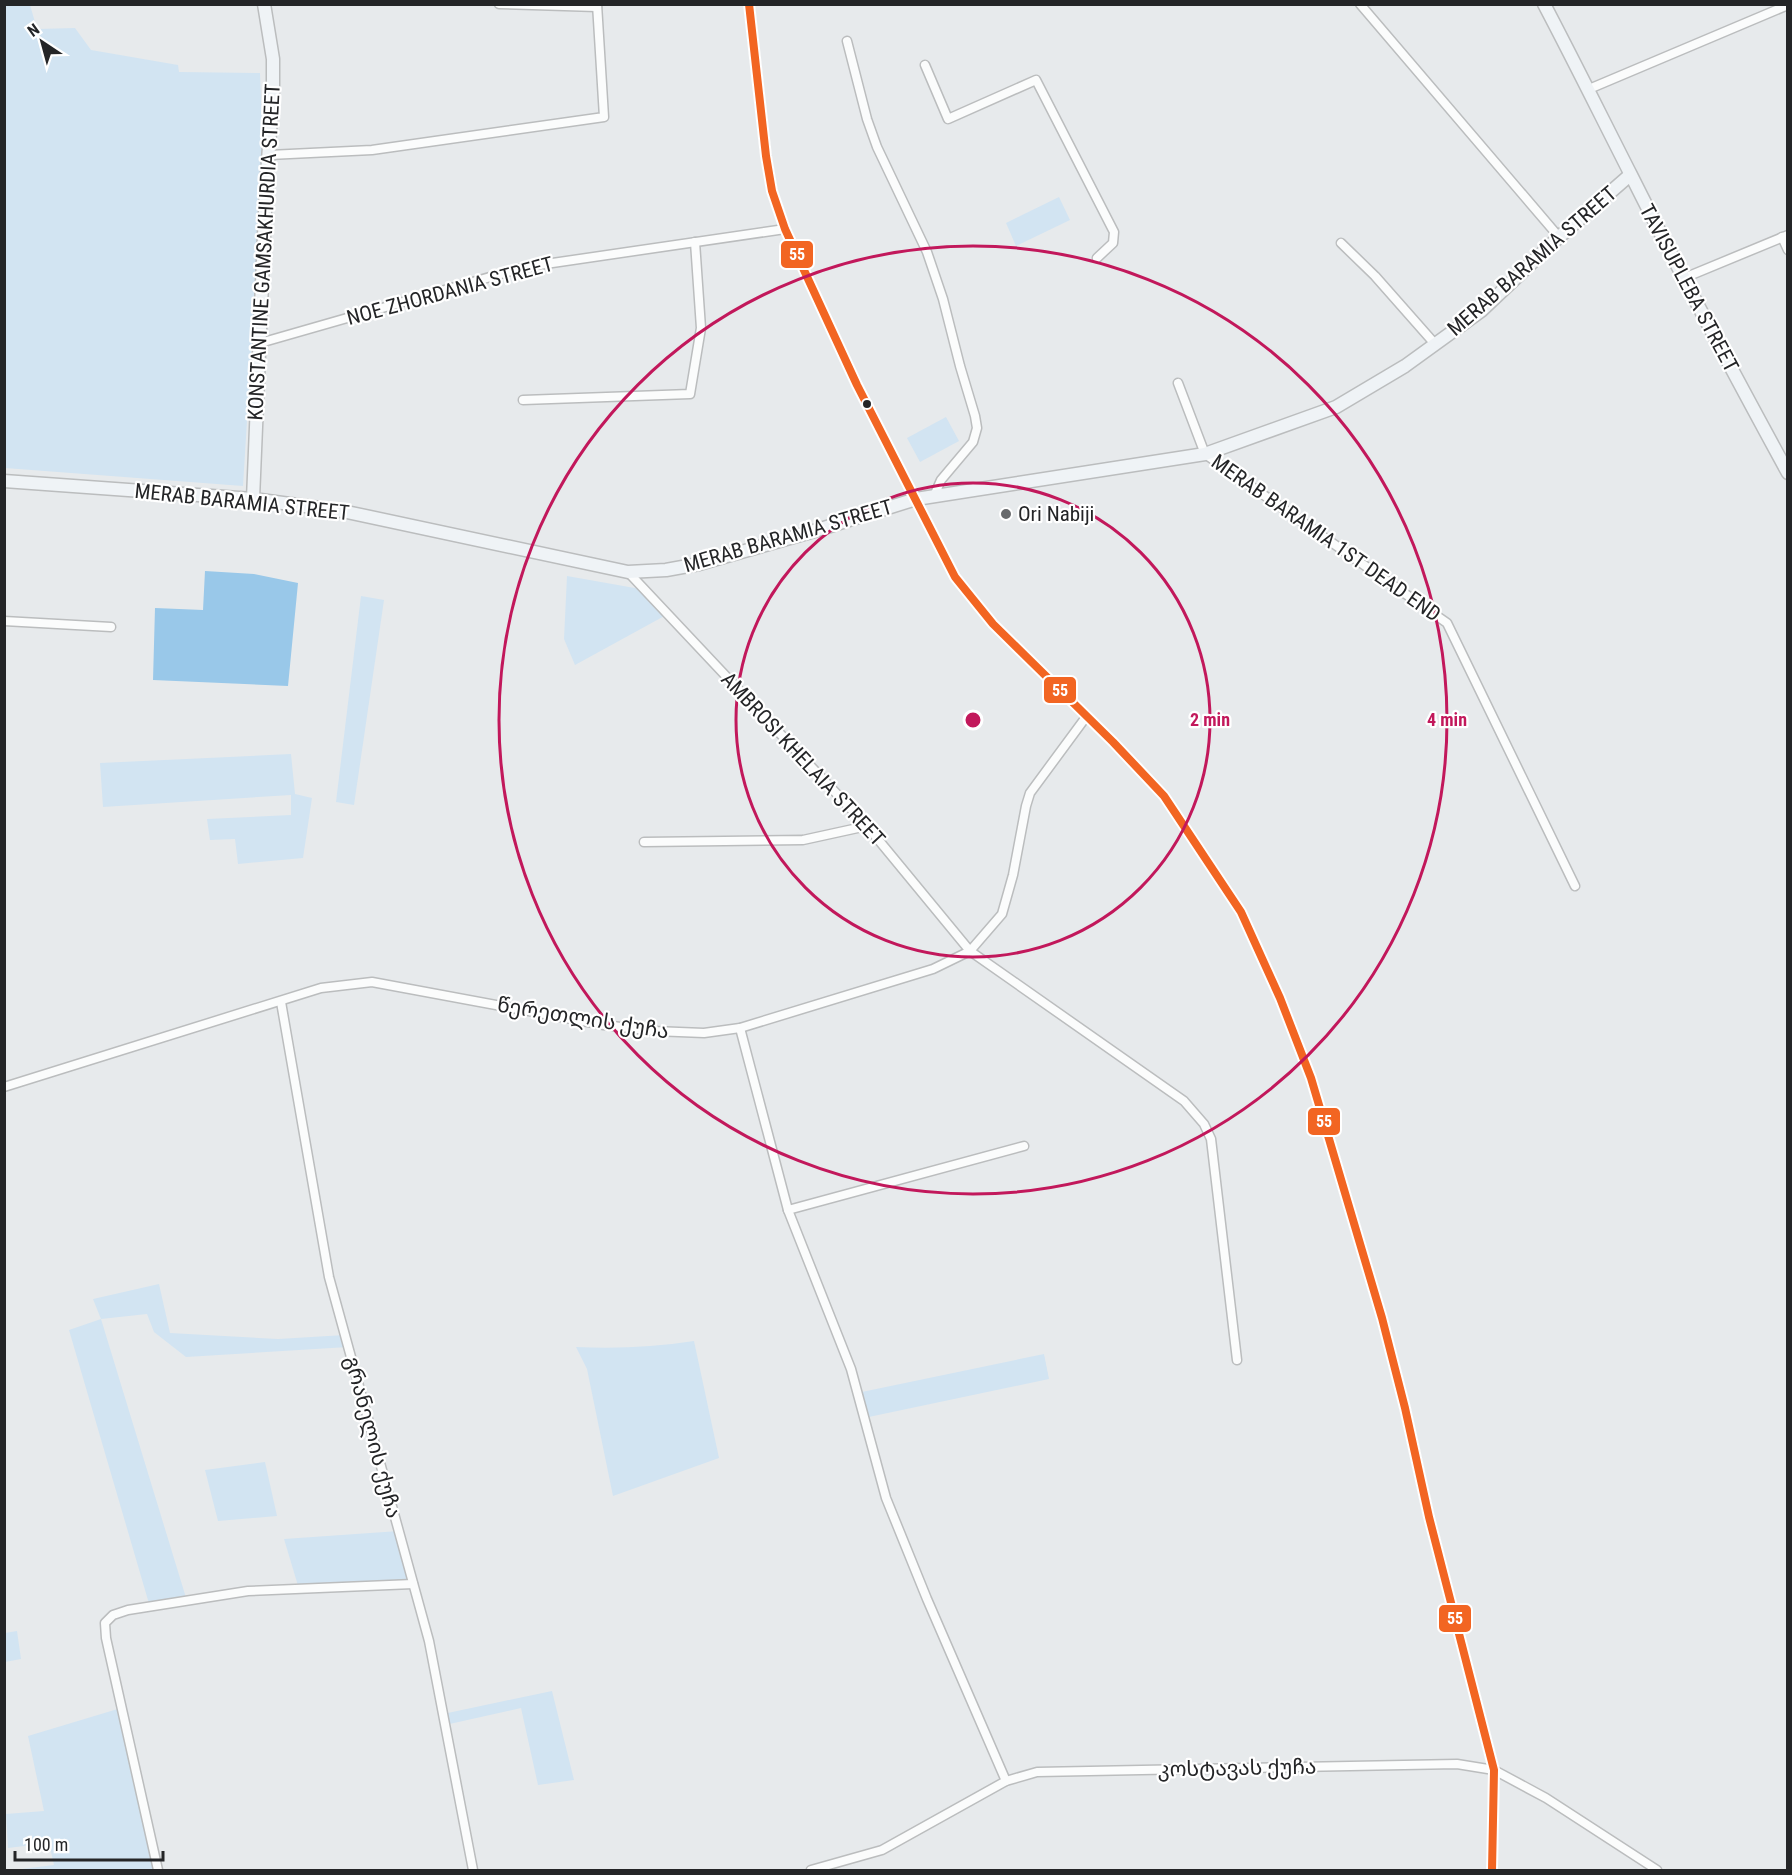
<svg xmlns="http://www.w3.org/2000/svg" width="1792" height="1875" font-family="'Roboto Condensed','Noto Sans Georgian',sans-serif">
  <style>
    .green { fill: #d2e4f2 }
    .forest { fill: #99c8e9 }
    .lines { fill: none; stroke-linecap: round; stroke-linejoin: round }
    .street-casing { stroke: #bbbdbe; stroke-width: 11 }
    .secondary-casing { stroke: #bbbdbe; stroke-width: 15 }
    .street { stroke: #fbfcfc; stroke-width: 8 }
    .secondary { stroke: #eff3f6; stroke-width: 12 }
    .bus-1-casing { stroke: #fff; stroke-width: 12 }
    .bus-1 { stroke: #f26522; stroke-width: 8 }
    .ring { fill: none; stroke: #c2185b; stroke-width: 3 }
    .bus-dot { fill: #242527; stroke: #fff; stroke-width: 2 }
    .poi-dot { fill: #686a6c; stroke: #fff; stroke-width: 2 }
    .labels { text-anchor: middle; stroke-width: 4.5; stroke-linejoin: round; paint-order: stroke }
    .street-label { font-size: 21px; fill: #242527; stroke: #fff }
    .poi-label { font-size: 21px; fill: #242527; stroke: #fff; text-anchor: start }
    .centre { fill: #c2185b; stroke: #fff; stroke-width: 3 }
    .ring-label { font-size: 18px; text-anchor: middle; font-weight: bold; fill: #c2185b; stroke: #fff; stroke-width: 4.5; stroke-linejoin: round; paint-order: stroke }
    .line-badge { stroke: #fff; stroke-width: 2 }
    .badge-label { font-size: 16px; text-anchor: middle; font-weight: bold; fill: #fff }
  </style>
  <rect width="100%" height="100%" fill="#e7eaec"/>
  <g class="green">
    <path d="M 4,5 L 30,5 L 37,29 L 75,28 L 91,50 L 178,65 L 179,72 L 260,73 L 263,157 L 243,486 L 5,468 Z"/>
    <path d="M 1059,197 L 1070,220 L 1016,246 L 1006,223 Z"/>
    <path d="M 946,417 L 959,441 L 920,462 L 907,438 Z"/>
    <path d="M 567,576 L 646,590 L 668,614 L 575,665 L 564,639 Z"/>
    <path d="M 361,596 L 384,600 L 354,805 L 336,802 Z"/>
    <path d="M 291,754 L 295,794 L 312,798 L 303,858 L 238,864 L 235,839 L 210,840 L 207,819 L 291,815 L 291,795 L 103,807 L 100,763 Z"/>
    <path d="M 159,1284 L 170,1333 L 278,1339 L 345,1335 L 348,1347 L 186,1357 L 154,1332 L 147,1314 L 101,1319 L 187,1601 L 150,1607 L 69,1330 L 101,1319 L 93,1299 Z"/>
    <path d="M 694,1341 L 719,1458 L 613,1496 L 587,1369 L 576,1347 C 616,1349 655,1347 694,1341 Z"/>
    <path d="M 1044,1354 L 1049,1379 L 864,1418 L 857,1393 Z"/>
    <path d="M 265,1462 L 277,1516 L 218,1521 L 205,1470 Z"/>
    <path d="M 399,1531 L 413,1584 L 299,1589 L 284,1539 Z"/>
    <path d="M 17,1631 L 21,1659 L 5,1662 L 5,1633 Z"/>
    <path d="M 552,1691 L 574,1780 L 538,1785 L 521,1708 L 445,1725 L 443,1714 Z"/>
    <path d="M 121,1708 L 158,1870 L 14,1870 L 54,1865 L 49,1843 L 8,1848 L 6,1814 L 44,1811 L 28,1736 Z"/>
  </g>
  <path class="forest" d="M 205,571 L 254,574 L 298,583 L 288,686 L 153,680 L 155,608 L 203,610 Z"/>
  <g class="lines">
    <defs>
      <g id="street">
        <path d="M 499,4 L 597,7"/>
        <path d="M 749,4 L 766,156 L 772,191 L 785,229 L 857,385 L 955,577 L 993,624 L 1113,742 L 1164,796 L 1241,912 L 1280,998 L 1311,1078 L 1382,1318 L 1405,1408 L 1429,1517 L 1494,1770 L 1492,1870"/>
        <path d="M 1360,4 L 1559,237"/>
        <path d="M 847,41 L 867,119 L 877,147 L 927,252 L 943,299 L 960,366 L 975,416 L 977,428 L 973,442 L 941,480 L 934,496"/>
        <path d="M 925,65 L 948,119 L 1036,80 L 1114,232 L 1113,243 L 1097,258"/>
        <path d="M 1589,89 L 1788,5"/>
        <path d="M 269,155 L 372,150 L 604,117 L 597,4"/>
        <path d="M 1782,237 L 1788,250"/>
        <path d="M 1341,243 L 1375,276 L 1435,344"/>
        <path d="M 1684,278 L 1788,235"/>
        <path d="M 260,343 L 525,267 L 785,229"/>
        <path d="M 1178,383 L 1205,454 L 1447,623 L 1575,886"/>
        <path d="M 523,400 L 690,394 L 701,328 L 695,242"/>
        <path d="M 628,572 L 867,826 L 970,951 L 1184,1101 L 1204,1124 L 1211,1139 L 1237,1360"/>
        <path d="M 4,621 L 111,627"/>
        <path d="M 644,842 L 803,840 L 867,826"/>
        <path d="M 281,1002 L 329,1277 L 429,1641 L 473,1870"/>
        <path d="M 740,1028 L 788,1210 L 851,1369 L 886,1498 L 927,1599 L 1006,1781"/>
        <path d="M 4,1087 L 321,988 L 372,982 L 604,1025 L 654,1031 L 704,1033 L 740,1028 L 933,969 L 970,951 L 1002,914 L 1013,875 L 1026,806 L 1030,793 L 1086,717"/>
        <path d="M 788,1210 L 1024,1146"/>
        <path d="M 158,1870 L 106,1638 L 105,1623 L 113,1615 L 128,1610 L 248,1591 L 413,1584"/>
        <path d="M 811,1870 L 882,1850 L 1006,1781 L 1037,1772 L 1457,1764 L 1494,1770 L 1546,1798 L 1657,1870"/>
      </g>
      <g id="secondary">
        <path d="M 1544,4 C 1574,61 1602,118 1631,175 C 1681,275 1734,374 1788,473"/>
        <path d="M 4,481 L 253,499 L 342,511 L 628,572 L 666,570 L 699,564 L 811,532 L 916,499 L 1205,454 L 1336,407 L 1405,366 L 1481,311 L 1559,237 L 1630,175"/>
        <path d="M 253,499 L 266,188 L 273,91 L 273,59 L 264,4"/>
      </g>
    </defs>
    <use href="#street" class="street-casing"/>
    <use href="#secondary" class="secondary-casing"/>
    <use href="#street" class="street"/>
    <use href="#secondary" class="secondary"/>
    <defs>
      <path id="bus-1" d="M 749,4 L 766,156 L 772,191 L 785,229 L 857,385 L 955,577 L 993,624 L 1113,742 L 1164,796 L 1241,912 L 1280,998 L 1311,1078 L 1382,1318 L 1405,1408 L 1429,1517 L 1494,1770 L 1492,1870"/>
    </defs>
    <use href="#bus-1" class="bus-1-casing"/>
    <use href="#bus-1" class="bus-1"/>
  </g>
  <g class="ring">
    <circle cx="973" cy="720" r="237"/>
    <circle cx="973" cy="720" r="474"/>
  </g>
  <circle class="bus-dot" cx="867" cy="404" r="5"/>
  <circle class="poi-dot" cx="1006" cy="514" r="6"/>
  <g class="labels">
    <g class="street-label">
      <text transform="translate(264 252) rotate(-87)" y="7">KONSTANTINE GAMSAKHURDIA STREET</text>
      <text transform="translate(1532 261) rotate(-41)" y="7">MERAB BARAMIA STREET</text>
      <text transform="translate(1689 288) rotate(62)" y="7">TAVISUPLEBA STREET</text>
      <text transform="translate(450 291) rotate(-15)" y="7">NOE ZHORDANIA STREET</text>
      <text transform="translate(242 502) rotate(6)" y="7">MERAB BARAMIA STREET</text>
      <text transform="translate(788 536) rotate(-16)" y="7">MERAB BARAMIA STREET</text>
      <text transform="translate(1326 538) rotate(35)" y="7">MERAB BARAMIA 1ST DEAD END</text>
      <text transform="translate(803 759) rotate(47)" y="7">AMBROSI KHELAIA STREET</text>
      <text transform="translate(583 1018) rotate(9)" y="7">წერეთლის ქუჩა</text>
      <text transform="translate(373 1437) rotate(75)" y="7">გრანელის ქუჩა</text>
      <text transform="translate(1237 1768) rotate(-1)" y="7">კოსტავას ქუჩა</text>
    </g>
    <g class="poi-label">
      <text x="1018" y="521">Ori Nabiji</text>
    </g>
  </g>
  <circle cx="973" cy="720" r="9" class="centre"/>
  <g class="ring-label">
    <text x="1210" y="726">2 min</text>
    <text x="1447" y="726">4 min</text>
  </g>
  <g class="line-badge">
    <rect x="780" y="240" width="34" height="29" rx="6" fill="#f26522"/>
    <rect x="1043" y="676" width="34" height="28" rx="6" fill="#f26522"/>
    <rect x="1307" y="1107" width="34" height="29" rx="6" fill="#f26522"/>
    <rect x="1438" y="1604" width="34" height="29" rx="6" fill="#f26522"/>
  </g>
  <g class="badge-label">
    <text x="797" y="260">55</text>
    <text x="1060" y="696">55</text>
    <text x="1324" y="1127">55</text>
    <text x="1455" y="1624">55</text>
  </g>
  <rect width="1792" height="1875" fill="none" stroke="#242527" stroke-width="12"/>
  <g transform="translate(42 42) rotate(324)" stroke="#ffffff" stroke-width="4.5" paint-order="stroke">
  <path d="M0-4.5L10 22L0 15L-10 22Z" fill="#242527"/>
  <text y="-9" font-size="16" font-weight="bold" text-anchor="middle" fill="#242527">N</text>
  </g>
  <path d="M15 1851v9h148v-9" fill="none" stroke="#242527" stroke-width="3"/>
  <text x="24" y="1851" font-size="18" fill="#242527" stroke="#ffffff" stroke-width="4.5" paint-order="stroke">100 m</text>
</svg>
